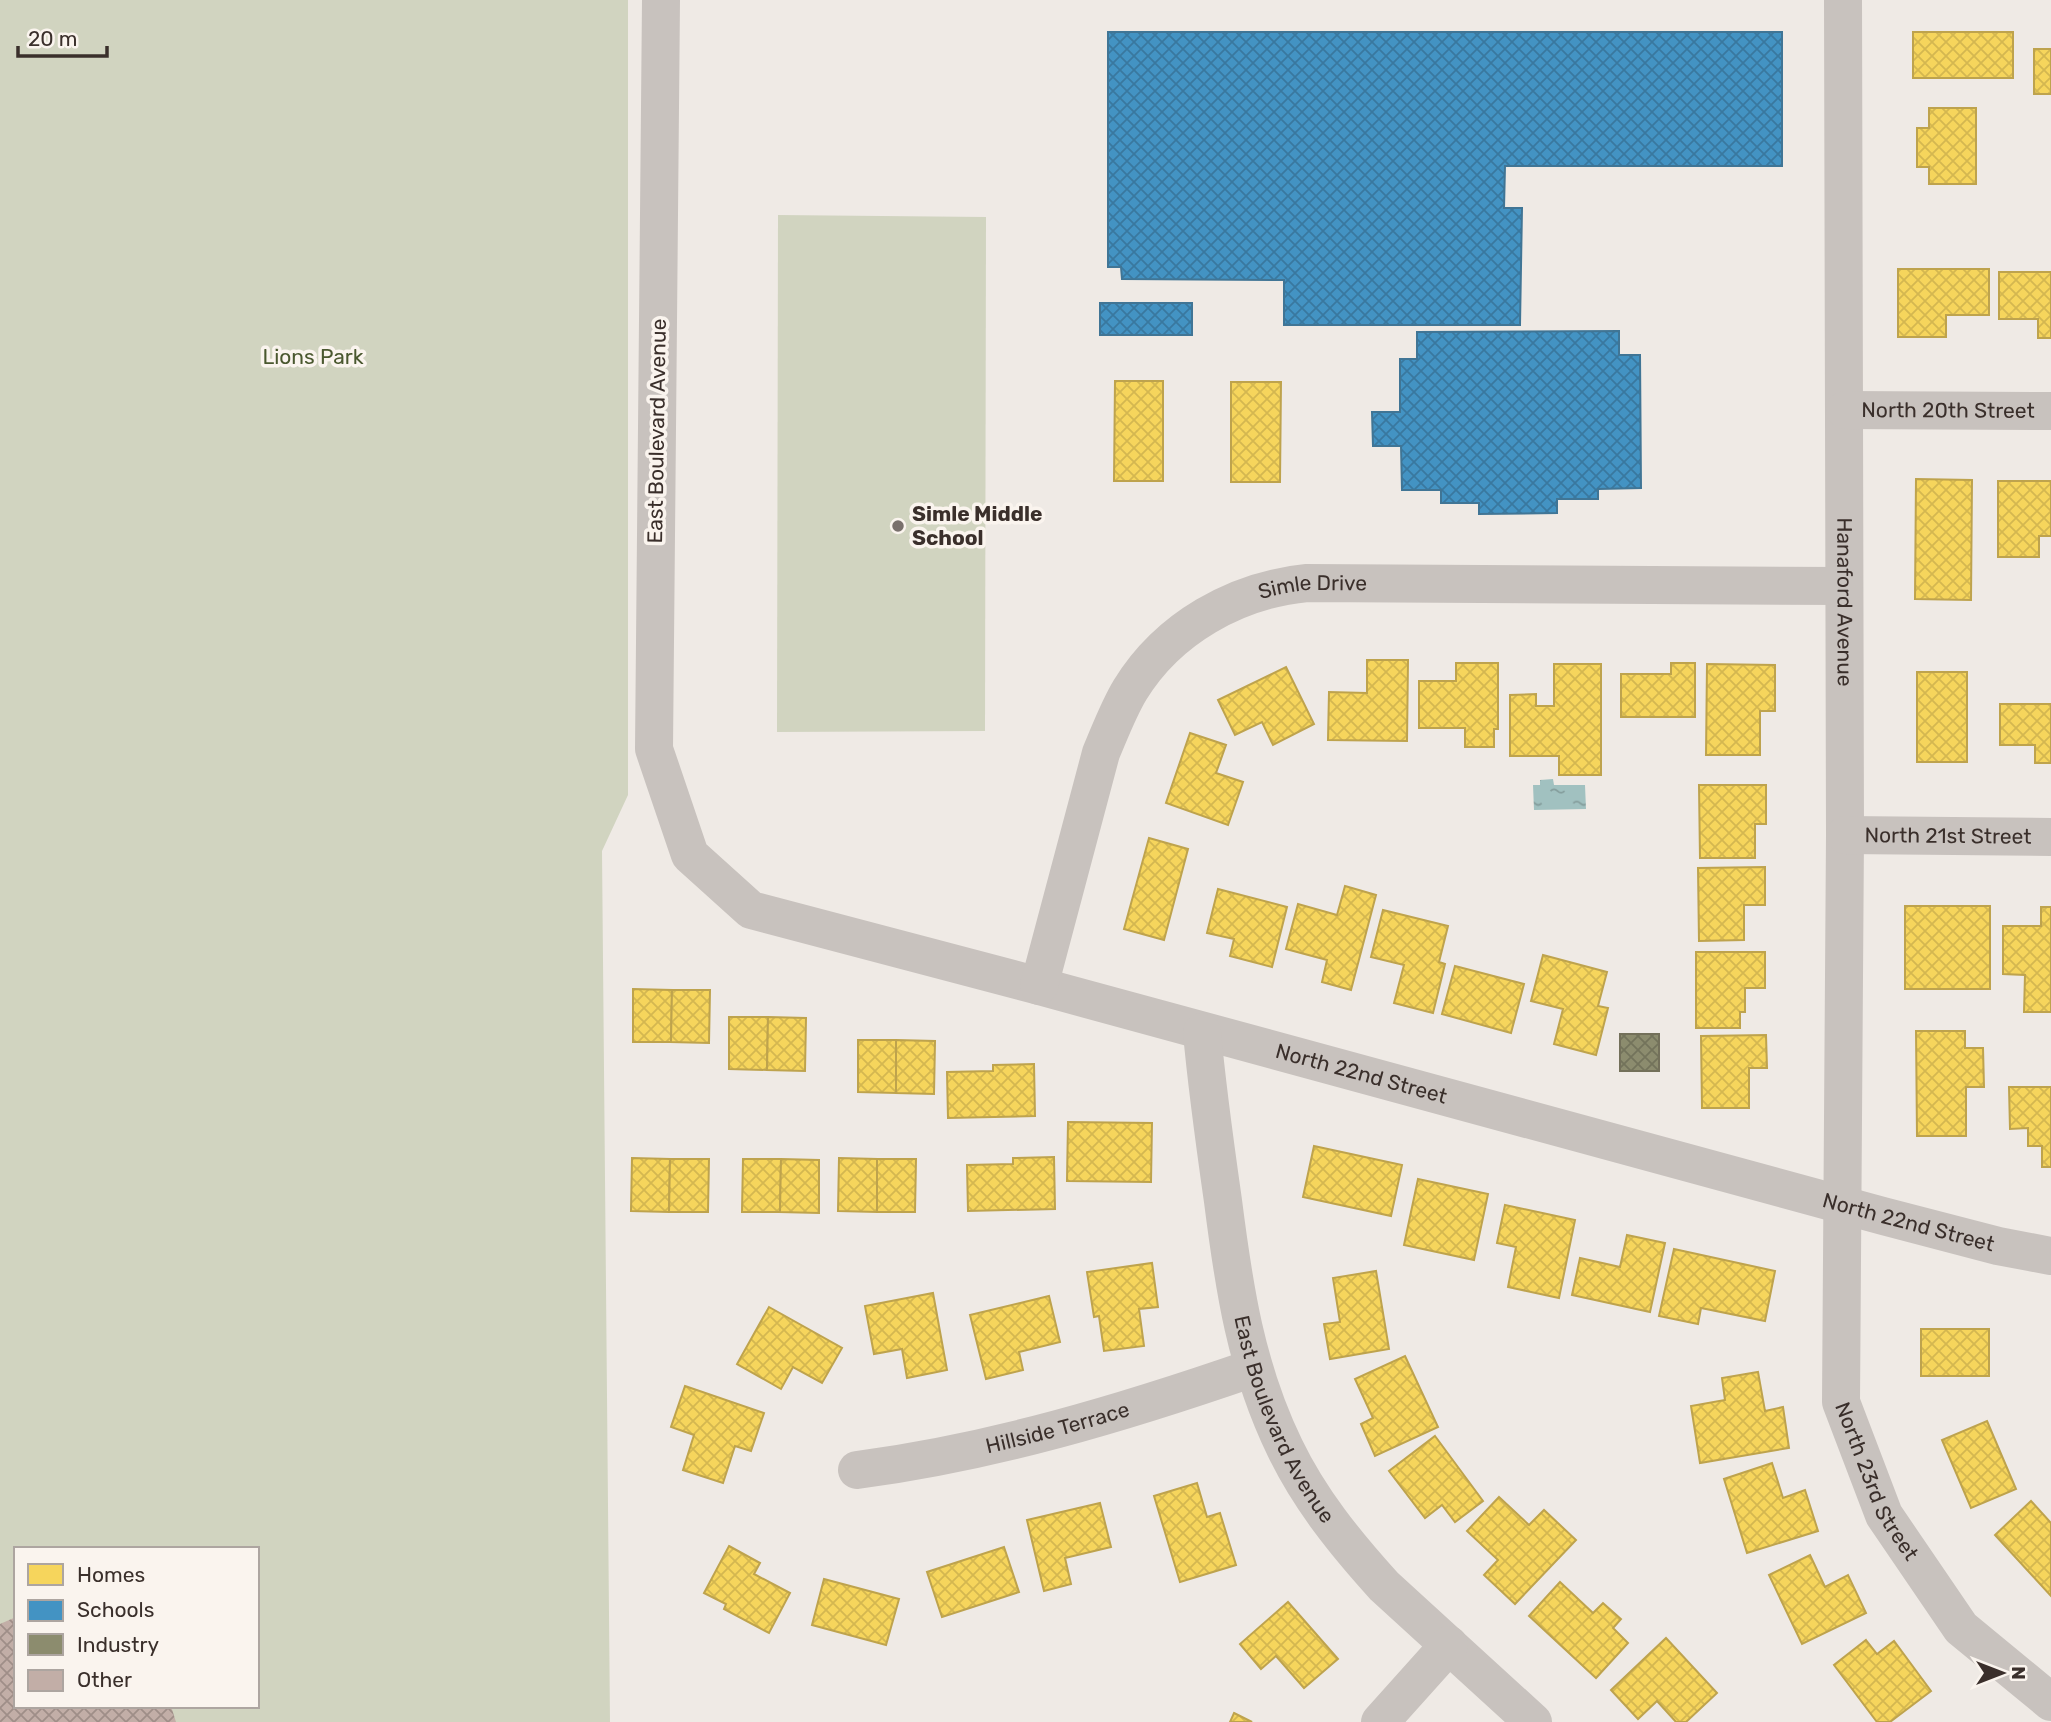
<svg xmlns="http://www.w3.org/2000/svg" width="2051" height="1722" font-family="Rubik,sans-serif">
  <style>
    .green { fill: #d1d4c0; fill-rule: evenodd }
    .water { fill: url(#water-ripples) }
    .homes { fill: url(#homes-cross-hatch); stroke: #bea34d; stroke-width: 2 }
    .schools { fill: url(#schools-cross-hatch); stroke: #407595; stroke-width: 2 }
    .industry { fill: url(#industry-cross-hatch); stroke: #73705a; stroke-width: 2 }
    .building { fill: url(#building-cross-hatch) }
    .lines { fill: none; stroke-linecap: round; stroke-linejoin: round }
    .minor { stroke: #c8c2be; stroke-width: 38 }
    .poi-dot { fill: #79706c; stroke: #faf4ee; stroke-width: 2.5 }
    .labels { text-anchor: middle; stroke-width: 7; stroke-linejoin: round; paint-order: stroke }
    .park-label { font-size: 21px; fill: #4a582f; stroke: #faf4ee }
    .street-label { font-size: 21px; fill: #3a2f2b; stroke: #faf4ee }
    .poi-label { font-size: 21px; font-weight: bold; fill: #3a2f2b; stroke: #faf4ee; text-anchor: start }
  </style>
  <defs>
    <pattern id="water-ripples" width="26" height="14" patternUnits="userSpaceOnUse" patternTransform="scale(1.75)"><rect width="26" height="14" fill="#a1c1c0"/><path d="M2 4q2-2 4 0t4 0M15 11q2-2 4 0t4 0" fill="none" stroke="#849d9c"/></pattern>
    <pattern id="homes-cross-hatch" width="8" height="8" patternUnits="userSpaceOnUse" patternTransform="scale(1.75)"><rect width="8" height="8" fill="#f6d55c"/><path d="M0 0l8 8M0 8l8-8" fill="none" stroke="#d4b750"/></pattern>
    <pattern id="schools-cross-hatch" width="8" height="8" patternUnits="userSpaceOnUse" patternTransform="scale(1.75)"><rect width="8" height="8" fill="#4393c3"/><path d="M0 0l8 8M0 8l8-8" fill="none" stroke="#39789f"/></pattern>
    <pattern id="industry-cross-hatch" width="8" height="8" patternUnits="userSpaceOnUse" patternTransform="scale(1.75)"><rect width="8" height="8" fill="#8c8c6e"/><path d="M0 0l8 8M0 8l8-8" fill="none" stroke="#73735b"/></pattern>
    <pattern id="building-cross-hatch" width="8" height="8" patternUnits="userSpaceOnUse" patternTransform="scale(1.75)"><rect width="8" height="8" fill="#c2aea7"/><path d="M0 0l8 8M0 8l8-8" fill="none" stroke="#9f8e88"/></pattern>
  </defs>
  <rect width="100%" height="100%" fill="#efeae5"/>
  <g class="green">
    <path d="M 0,0 L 628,0 L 628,795 L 602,851 L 610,1722 L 0,1722 ZM 16,1549 L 257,1549 L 257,1706 L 16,1706 Z"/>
    <path d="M 778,215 L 986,217 L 985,731 L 777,732 Z"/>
  </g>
  <path class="water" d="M 1553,779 L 1554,785 L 1585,785 L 1586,809 L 1534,810 L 1533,785 L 1540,785 L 1540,780 Z"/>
  <g class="homes">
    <rect x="1913" y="32" width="100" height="46"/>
    <rect x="2034" y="49" width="17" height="45"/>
    <path d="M 1929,108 L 1976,108 L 1976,184 L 1929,184 L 1929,167 L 1917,167 L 1917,128 L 1929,128 Z"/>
    <path d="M 1898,269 L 1989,269 L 1989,315 L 1946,315 L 1946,337 L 1898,337 Z"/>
    <path d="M 1999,272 L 2051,272 L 2051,338 L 2038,338 L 2038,319 L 1999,319 Z"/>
    <path d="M 1115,381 L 1163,381 L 1163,481 L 1114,481 Z"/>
    <path d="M 1231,382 L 1281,382 L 1280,482 L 1231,482 Z"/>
    <path d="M 1916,479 L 1972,480 L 1971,600 L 1915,599 Z"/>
    <path d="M 1998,481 L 2051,481 L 2051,536 L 2039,536 L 2039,557 L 1998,557 Z"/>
    <path d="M 1367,660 L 1408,660 L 1407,741 L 1328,740 L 1329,692 L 1367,693 Z"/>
    <path d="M 1456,663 L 1498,663 L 1498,729 L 1494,729 L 1494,747 L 1465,747 L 1465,728 L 1419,728 L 1419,681 L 1456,681 Z"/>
    <path d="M 1671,663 L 1695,663 L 1695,717 L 1621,717 L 1621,674 L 1671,674 Z"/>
    <path d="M 1554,664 L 1601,664 L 1601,775 L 1559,775 L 1559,756 L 1510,756 L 1510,695 L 1536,694 L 1536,706 L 1554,706 Z"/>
    <path d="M 1707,664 L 1775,665 L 1775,711 L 1760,711 L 1760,755 L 1706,755 Z"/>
    <path d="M 1286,667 L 1314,724 L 1273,745 L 1262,722 L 1235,735 L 1218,700 Z"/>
    <rect x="1917" y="672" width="50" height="90"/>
    <path d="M 2000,704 L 2051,704 L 2051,763 L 2035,763 L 2035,745 L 2000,745 Z"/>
    <path d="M 1190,733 L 1226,745 L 1216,773 L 1243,782 L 1228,825 L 1166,803 Z"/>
    <path d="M 1699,785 L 1766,785 L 1766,824 L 1755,824 L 1755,858 L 1700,858 Z"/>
    <path d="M 1149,838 L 1188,849 L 1164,940 L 1124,929 Z"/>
    <path d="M 1765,867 L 1765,905 L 1744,905 L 1744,940 L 1699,941 L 1698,868 Z"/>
    <path d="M 1345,886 L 1376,895 L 1351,990 L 1322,982 L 1327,960 L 1286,949 L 1298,904 L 1337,915 Z"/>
    <path d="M 1218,889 L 1287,907 L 1272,967 L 1230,956 L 1234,939 L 1207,933 Z"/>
    <rect x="1905" y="906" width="85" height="83"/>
    <path d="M 2041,907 L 2051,907 L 2051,1012 L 2024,1012 L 2025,975 L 2003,974 L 2003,926 L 2041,926 Z"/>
    <path d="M 1383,910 L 1448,926 L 1439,962 L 1445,964 L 1433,1013 L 1394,1003 L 1404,965 L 1371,957 Z"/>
    <path d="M 1696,952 L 1765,952 L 1765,988 L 1745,988 L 1745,1012 L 1740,1012 L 1740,1028 L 1696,1028 Z"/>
    <path d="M 1543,955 L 1607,972 L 1598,1006 L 1608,1008 L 1596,1055 L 1554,1044 L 1563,1009 L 1531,1001 Z"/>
    <path d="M 1455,966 L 1524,984 L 1511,1033 L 1442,1014 Z"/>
    <path d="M 633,989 L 672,990 L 671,1042 L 633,1042 Z"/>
    <path d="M 672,990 L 710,990 L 709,1043 L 671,1042 Z"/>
    <path d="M 729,1017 L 768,1017 L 767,1070 L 729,1069 Z"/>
    <path d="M 768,1017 L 806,1018 L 805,1071 L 767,1070 Z"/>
    <path d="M 1916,1031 L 1965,1031 L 1965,1048 L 1983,1048 L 1984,1087 L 1966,1087 L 1966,1136 L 1917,1136 Z"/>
    <path d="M 1766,1035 L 1767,1068 L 1749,1068 L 1749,1108 L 1702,1108 L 1701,1036 Z"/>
    <path d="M 858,1040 L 896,1040 L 896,1093 L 858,1092 Z"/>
    <path d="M 896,1040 L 935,1041 L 934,1094 L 896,1093 Z"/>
    <path d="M 1034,1064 L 1035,1116 L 948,1118 L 947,1072 L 993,1071 L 993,1065 Z"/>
    <path d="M 2009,1087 L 2051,1087 L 2051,1167 L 2042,1167 L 2042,1146 L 2028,1146 L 2028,1128 L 2010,1129 Z"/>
    <path d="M 1068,1122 L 1152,1123 L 1151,1182 L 1067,1181 Z"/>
    <path d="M 1314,1146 L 1402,1165 L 1391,1216 L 1303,1197 Z"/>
    <path d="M 1054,1157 L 1055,1209 L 968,1211 L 967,1165 L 1013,1164 L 1013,1158 Z"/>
    <path d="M 632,1158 L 670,1159 L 669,1212 L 631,1211 Z"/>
    <path d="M 839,1158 L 877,1159 L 877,1212 L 838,1211 Z"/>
    <path d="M 670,1159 L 709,1159 L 708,1212 L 669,1212 Z"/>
    <path d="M 743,1159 L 781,1159 L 780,1212 L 742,1212 Z"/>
    <path d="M 781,1159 L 819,1160 L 819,1213 L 780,1212 Z"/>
    <path d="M 877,1159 L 916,1159 L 915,1212 L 877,1212 Z"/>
    <path d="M 1418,1179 L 1488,1194 L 1474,1260 L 1404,1245 Z"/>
    <path d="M 1505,1205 L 1575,1220 L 1559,1298 L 1508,1287 L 1516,1247 L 1497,1243 Z"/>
    <path d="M 1627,1235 L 1665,1243 L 1650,1312 L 1572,1295 L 1580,1258 L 1620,1267 Z"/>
    <path d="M 1674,1249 L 1775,1271 L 1765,1321 L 1701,1308 L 1698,1324 L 1659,1316 Z"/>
    <path d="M 1152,1263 L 1158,1307 L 1139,1309 L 1144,1346 L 1104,1351 L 1099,1316 L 1094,1317 L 1087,1272 Z"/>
    <path d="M 1376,1271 L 1389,1349 L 1330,1359 L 1324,1324 L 1340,1322 L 1333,1278 Z"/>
    <path d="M 933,1293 L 947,1370 L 907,1378 L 902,1349 L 874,1354 L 865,1306 Z"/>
    <path d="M 1049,1296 L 1060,1342 L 1019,1352 L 1023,1370 L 986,1379 L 970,1315 Z"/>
    <path d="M 769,1307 L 842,1348 L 822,1383 L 793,1367 L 781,1389 L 737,1364 Z"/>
    <rect x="1921" y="1329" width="68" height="47"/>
    <path d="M 1405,1356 L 1438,1427 L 1375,1456 L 1361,1424 L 1373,1418 L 1355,1379 Z"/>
    <path d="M 1758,1372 L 1765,1411 L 1783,1407 L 1789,1448 L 1700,1463 L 1691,1406 L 1725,1400 L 1722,1378 Z"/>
    <path d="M 685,1386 L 764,1413 L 751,1451 L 735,1446 L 723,1483 L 683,1470 L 694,1435 L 671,1427 Z"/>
    <path d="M 1987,1421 L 2016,1489 L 1971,1508 L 1942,1440 Z"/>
    <path d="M 1435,1436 L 1483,1501 L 1455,1522 L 1442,1505 L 1425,1518 L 1389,1471 Z"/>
    <path d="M 1772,1463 L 1783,1498 L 1805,1490 L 1818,1531 L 1747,1553 L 1724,1479 Z"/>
    <path d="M 1197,1483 L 1207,1517 L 1220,1513 L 1236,1565 L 1180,1582 L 1154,1496 Z"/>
    <path d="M 1499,1497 L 1529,1525 L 1544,1510 L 1576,1540 L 1515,1604 L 1484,1575 L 1498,1560 L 1467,1531 Z"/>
    <path d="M 2031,1501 L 2051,1523 L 2051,1596 L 1995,1535 Z"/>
    <path d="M 1100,1503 L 1111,1547 L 1065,1558 L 1071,1584 L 1044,1591 L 1027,1520 Z"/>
    <path d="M 729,1546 L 760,1563 L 754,1574 L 790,1593 L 769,1633 L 724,1609 L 726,1604 L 704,1593 Z"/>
    <path d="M 1004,1547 L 1019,1592 L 942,1617 L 927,1572 Z"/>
    <path d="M 1810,1555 L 1825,1587 L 1848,1575 L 1866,1613 L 1802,1644 L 1769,1575 Z"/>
    <path d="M 824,1579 L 899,1599 L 886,1645 L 812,1625 Z"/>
    <path d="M 1560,1582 L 1593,1613 L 1603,1603 L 1621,1619 L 1613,1628 L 1628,1643 L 1596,1678 L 1529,1616 Z"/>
    <path d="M 1288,1602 L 1338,1659 L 1304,1688 L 1276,1656 L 1261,1669 L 1240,1644 Z"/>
    <path d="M 1666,1638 L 1717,1693 L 1686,1722 L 1676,1722 L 1657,1701 L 1638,1719 L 1611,1690 Z"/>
    <path d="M 1866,1640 L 1877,1654 L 1894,1641 L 1931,1691 L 1890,1722 L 1877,1722 L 1834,1665 Z"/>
    <path d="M 1234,1713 L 1252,1722 L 1230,1722 Z"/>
  </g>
  <g class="schools">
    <path d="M 1108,32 L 1782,32 L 1782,166 L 1505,166 L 1504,208 L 1522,208 L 1520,325 L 1284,325 L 1284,280 L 1122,279 L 1121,267 L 1108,267 Z"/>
    <rect x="1100" y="303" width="92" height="32"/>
    <path d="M 1619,331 L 1619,355 L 1640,355 L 1641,488 L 1598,489 L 1598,499 L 1557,499 L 1557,513 L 1479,514 L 1479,503 L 1441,503 L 1441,490 L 1402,490 L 1401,446 L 1373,446 L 1372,412 L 1400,412 L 1400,359 L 1417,359 L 1417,332 Z"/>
  </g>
  <rect class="industry" x="1620" y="1034" width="39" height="37"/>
  <path class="building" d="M 16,1617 L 16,1706 L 171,1706 L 176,1722 L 0,1722 L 0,1624 Z"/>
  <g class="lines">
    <g class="minor">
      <path id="s1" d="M 661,0 L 654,749 L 690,855 L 751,910 L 1039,986 L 1883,1216 L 1998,1246 L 2051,1256"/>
      <path id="s2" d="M 1843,0 L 1845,835 L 1841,1402 L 1884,1515 L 1961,1628 L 2051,1702"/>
      <path id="s3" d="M 1845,410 L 2051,411"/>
      <path id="s4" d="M 1845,835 L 2051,837"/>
      <path id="s5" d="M 1039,986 L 1101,753 C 1110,732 1118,710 1130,690 C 1168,628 1236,590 1307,583 L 1844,586"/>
      <path id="s6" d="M 1202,1032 C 1207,1089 1215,1145 1223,1201 C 1234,1288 1246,1368 1285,1448 C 1310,1500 1346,1544 1384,1586 L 1533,1722"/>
      <path id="s7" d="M 857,1470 C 993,1452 1123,1413 1253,1368"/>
      <path d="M 1380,1722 L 1449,1645"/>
    </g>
  </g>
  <circle class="poi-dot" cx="898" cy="526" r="7"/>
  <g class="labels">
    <g class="park-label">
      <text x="313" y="364">Lions Park</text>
    </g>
    <g class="street-label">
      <text dy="7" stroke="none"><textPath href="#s3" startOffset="103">North 20th Street</textPath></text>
      <text transform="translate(657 431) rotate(-89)" y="7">East Boulevard Avenue</text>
      <text dy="7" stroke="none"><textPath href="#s5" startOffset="530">Simle Drive</textPath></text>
      <text dy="7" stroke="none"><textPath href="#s2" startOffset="602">Hanaford Avenue</textPath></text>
      <text dy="7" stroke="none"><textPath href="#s4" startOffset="103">North 21st Street</textPath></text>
      <text dy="7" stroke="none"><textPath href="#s1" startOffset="1575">North 22nd Street</textPath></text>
      <text dy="7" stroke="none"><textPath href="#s1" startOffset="2142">North 22nd Street</textPath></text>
      <text dy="7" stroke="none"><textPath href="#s6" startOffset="399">East Boulevard Avenue</textPath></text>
      <text dy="7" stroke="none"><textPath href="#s7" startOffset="205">Hillside Terrace</textPath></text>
      <text dy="7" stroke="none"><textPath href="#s2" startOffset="1489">North 23rd Street</textPath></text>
    </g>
    <g class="poi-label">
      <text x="912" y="521">Simle Middle<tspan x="912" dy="24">School</tspan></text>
    </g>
  </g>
  <rect x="14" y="1547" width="245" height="161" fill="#faf4ee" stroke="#ada5a0" stroke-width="2"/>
  <rect x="28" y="1564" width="35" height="21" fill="#f6d55c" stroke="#ada5a0" stroke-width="2"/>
  <text x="77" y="1582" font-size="21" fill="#3a2f2b">Homes</text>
  <rect x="28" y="1600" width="35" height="21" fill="#4393c3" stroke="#ada5a0" stroke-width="2"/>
  <text x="77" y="1617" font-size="21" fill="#3a2f2b">Schools</text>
  <rect x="28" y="1634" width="35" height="21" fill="#8c8c6e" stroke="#ada5a0" stroke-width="2"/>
  <text x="77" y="1652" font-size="21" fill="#3a2f2b">Industry</text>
  <rect x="28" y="1670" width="35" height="21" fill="#c2aea7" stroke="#ada5a0" stroke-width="2"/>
  <text x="77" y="1687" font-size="21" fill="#3a2f2b">Other</text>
  <g transform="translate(2002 1673) rotate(90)" stroke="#faf4ee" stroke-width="5" paint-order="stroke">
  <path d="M0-5L12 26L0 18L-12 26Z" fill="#3a2f2b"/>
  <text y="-10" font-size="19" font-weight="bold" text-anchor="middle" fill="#3a2f2b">N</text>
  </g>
  <path d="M18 46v10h89v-10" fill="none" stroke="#3a2f2b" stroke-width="3.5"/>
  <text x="28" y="46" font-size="21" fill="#3a2f2b" stroke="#faf4ee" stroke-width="5" paint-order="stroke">20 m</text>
</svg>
